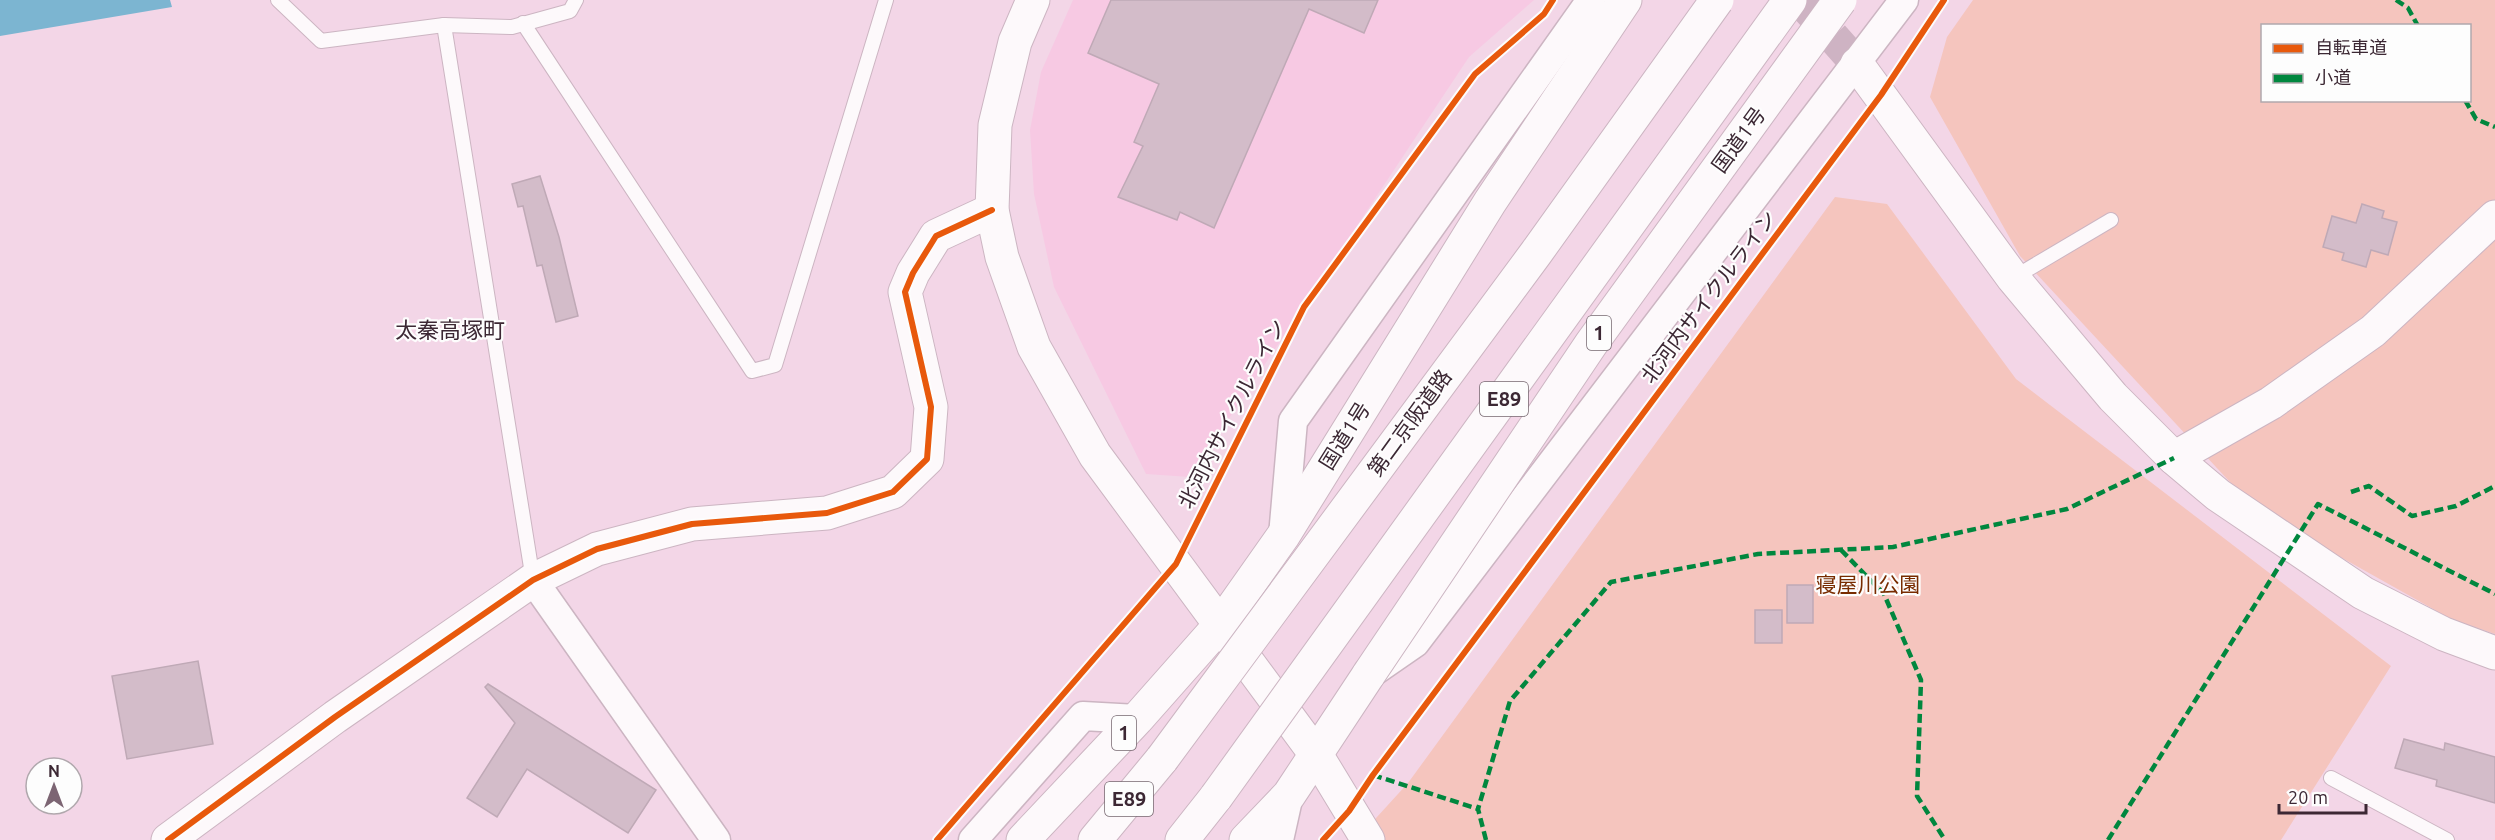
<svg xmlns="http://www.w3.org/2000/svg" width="2495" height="840" font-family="Ubuntu,'Noto Sans JP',sans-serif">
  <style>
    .built { fill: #f7c9e3 }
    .green { fill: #f5c5be; fill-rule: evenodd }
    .water { fill: #7cb5d1 }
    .building { fill: #d3bcc9; stroke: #bfa9b6; stroke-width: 1.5 }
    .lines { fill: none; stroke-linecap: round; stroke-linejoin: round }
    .tertiary-tunnel { stroke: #ceb3c3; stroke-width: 33; stroke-dasharray: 33 16; stroke-linecap: butt }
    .service-casing { stroke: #ccb5c2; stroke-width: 16 }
    .minor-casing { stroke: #ccb5c2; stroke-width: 31 }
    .tertiary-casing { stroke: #ccb5c2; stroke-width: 35 }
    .trunk-casing { stroke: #ccb5c2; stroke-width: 35 }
    .motorway-casing { stroke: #ccb5c2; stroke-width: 35 }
    .service { stroke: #fdf9fb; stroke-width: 14 }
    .minor { stroke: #fdf9fb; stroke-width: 28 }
    .tertiary { stroke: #fdf9fb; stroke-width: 33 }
    .trunk { stroke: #fdf9fb; stroke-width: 33 }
    .motorway { stroke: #fdf9fb; stroke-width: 33 }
    .trunk-bridge-casing { stroke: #ccb5c2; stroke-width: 35; stroke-linecap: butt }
    .motorway-bridge-casing { stroke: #ccb5c2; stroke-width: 35; stroke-linecap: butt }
    .trunk-bridge { stroke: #fdf9fb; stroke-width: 33 }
    .motorway-bridge { stroke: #fdf9fb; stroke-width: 33 }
    .quiet { stroke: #00873e; stroke-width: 4.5; stroke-dasharray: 9 4.5; stroke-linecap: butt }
    .cycleway-casing { stroke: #fdfdfd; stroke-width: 10 }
    .cycleway { stroke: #e8590c; stroke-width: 6 }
    .labels { text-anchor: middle; stroke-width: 4.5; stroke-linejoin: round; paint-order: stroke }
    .shield { fill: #fdfdfd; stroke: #766870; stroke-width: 1.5 }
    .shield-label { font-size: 20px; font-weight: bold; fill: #3c2834 }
    .street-label { font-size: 21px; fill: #3c2834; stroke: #fdfdfd }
    .park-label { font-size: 21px; fill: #782c00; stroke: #fdfdfd }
    .neighbourhood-label { font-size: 22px; fill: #3c2834; stroke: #fdfdfd }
  </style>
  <rect width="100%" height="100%" fill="#f3d6e7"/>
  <path class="built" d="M 1073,0 L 1534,0 L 1469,57 L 1190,477 L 1146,474 L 1054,287 L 1034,194 L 1030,130 L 1041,72 Z"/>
  <g class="green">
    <path d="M 1973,0 L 2495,0 L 2495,634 L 2451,619 L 2255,509 L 2020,256 L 1930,97 L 1947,37 ZM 2262,26 L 2470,26 L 2470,100 L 2262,100 Z"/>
    <path d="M 1835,197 L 1887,204 L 2016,379 L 2391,666 L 2281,840 L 1356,840 L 1408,783 Z"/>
  </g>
  <path class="water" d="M 0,0 L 170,0 L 172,7 L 0,36 Z"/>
  <g class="building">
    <path d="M 1111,0 L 1378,0 L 1364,33 L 1309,9 L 1214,228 L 1180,212 L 1177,220 L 1118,197 L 1143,146 L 1134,142 L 1159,84 L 1088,53 Z"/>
    <path d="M 540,176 L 559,237 L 578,316 L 556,322 L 542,265 L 537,266 L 523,206 L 518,207 L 512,184 Z"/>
    <path d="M 2362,204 L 2384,211 L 2382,218 L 2397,222 L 2388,255 L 2371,250 L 2366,267 L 2342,260 L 2344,253 L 2323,247 L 2332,216 L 2356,223 Z"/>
    <rect x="1787" y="585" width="26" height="38"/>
    <rect x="1755" y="610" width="27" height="33"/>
    <path d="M 198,661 L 213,744 L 127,759 L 112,676 Z"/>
    <path d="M 488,684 L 656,790 L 628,833 L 527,769 L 497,817 L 467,798 L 515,723 L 485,687 Z"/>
    <path d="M 2404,739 L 2444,750 L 2445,743 L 2495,757 L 2495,803 L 2436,786 L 2437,780 L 2395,768 Z"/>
  </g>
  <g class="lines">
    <path class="tertiary-tunnel" d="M 1800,0 L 1857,64"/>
    <defs>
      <g id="service">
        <path d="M 278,0 L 321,41 L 444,25 L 512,27 L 570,11 L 576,0"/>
        <path d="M 523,23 L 752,371 L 775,365 L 886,0"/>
        <path d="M 444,25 L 533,580"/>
        <path d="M 2013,278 L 2111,220"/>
        <path d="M 2331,778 L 2447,840"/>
      </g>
      <g id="minor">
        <path d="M 1283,536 L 1293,421 L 1591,0"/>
        <path d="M 533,580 L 716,840"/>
        <path d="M 1373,672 L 1415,643 L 1904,0"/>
        <path d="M 973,840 L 1083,716 L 1137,719"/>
        <path d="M 1279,840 L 1289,795"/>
      </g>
      <g id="tertiary">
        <path d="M 1033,0 L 1015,42 L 995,125 L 992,210 L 1002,257 L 1034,347 L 1095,455 L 1317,756 L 1368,840"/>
        <path d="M 1857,64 L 2013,278 L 2113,397 L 2174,458 L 2218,495 L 2363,593 L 2444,634 L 2495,653"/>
        <path d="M 2174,458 L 2271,403 L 2373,331 L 2495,217"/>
        <path d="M 168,840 L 335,717 L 533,580 L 597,549 L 692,524 L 827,513 L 893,492 L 927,459 L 931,407 L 905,292 L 913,273 L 936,236 L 992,210"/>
      </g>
      <g id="trunk">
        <path d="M 1023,840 L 1137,719 L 1221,624 L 1283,536 L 1490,202 L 1625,0"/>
        <path d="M 1246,840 L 1289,795 L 1369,674"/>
      </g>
      <g id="motorway">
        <path d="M 1095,840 L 1162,759"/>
        <path d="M 1182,840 L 1216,797"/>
      </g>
    </defs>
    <use href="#service" class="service-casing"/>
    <use href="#minor" class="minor-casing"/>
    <use href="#tertiary" class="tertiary-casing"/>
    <use href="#trunk" class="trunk-casing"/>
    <use href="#motorway" class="motorway-casing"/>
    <use href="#service" class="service"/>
    <use href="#minor" class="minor"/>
    <use href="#tertiary" class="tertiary"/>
    <use href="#trunk" class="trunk"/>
    <use href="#motorway" class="motorway"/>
    <defs>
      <path id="trunk-bridge" d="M 1369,674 L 1591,344 L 1840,0"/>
      <g id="motorway-bridge">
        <path d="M 1162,759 L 1536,253 L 1717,0"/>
        <path d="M 1216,797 L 1790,0"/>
      </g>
    </defs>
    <use href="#trunk-bridge" class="trunk-bridge-casing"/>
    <use href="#motorway-bridge" class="motorway-bridge-casing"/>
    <use href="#trunk-bridge" class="trunk-bridge"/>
    <use href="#motorway-bridge" class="motorway-bridge"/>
    <g class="quiet">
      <path d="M 2396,0 L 2408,8 L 2418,26"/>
      <path d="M 2465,100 L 2476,119 L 2495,127"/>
      <path d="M 2351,492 L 2369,486 L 2412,516 L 2456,506 L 2495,486"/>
      <path d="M 1841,550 L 1884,594 L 1921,680 L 1917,796 L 1945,840"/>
      <path d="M 1373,775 L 1478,809"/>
      <path d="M 1486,840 L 1478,809 L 1510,701 L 1611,582 L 1758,554 L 1893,547 L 2067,509 L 2174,458"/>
      <path d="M 2108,840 L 2318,504 L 2495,594"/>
    </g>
    <defs>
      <g id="cycleway">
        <path d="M 168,840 L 335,717 L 533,580 L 597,549 L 692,524 L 827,513 L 893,492 L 927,459 L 931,407 L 905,292 L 913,273 L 936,236 L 992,210"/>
        <path d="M 937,840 L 1176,564 L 1304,307 L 1475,74 L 1544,14 L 1553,0"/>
        <path d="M 1323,840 L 1349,811 L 1373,775 L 1881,95 L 1944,0"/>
      </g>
    </defs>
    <use href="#cycleway" class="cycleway-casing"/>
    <use href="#cycleway" class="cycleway"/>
  </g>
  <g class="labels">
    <g class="shield">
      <rect x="1587" y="316" width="24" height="34" rx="4.5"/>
      <rect x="1480" y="382" width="48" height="34" rx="4.5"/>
      <rect x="1112" y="716" width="24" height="34" rx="4.5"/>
      <rect x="1105" y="782" width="48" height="34" rx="4.5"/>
    </g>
    <g class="shield-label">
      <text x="1599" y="340">1</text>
      <text x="1504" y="406">E89</text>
      <text x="1124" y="740">1</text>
      <text x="1129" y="806">E89</text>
    </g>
    <g class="street-label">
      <text transform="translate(1739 140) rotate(-54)" y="7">国道1号</text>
      <text transform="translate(1709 297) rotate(-53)" y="7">北河内サイクルライン</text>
      <text transform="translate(1232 414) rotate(-63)" y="7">北河内サイクルライン</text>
      <text transform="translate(1410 423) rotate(-54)" y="7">第二京阪道路</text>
      <text transform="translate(1345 436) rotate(-58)" y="7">国道1号</text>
    </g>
    <g class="park-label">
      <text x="1868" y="592">寝屋川公園</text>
    </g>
    <g class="neighbourhood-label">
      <text x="450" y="338">太秦高塚町</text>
    </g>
  </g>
  <rect x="2261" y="24" width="210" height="78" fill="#fdfdfd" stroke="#b0a8ad" stroke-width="1.5"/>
  <rect x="2273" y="44" width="30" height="9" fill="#e8590c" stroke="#b0a8ad" stroke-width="1.5"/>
  <text x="2315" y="54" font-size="18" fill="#3c2834">自転車道</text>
  <rect x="2273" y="74" width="30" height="9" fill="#00873e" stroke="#b0a8ad" stroke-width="1.5"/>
  <text x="2315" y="84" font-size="18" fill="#3c2834">小道</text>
  <g transform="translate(54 786)"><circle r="28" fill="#fdfdfd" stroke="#b0a8ad" stroke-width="1.5"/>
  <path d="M0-4.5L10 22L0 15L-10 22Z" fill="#7c6573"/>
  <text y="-9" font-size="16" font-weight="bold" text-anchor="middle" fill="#3c2834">N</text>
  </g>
  <path d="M2279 804v9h87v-9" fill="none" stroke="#3c2834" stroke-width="3"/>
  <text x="2288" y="804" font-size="18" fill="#3c2834" stroke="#fdfdfd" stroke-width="4.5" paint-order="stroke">20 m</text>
</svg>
